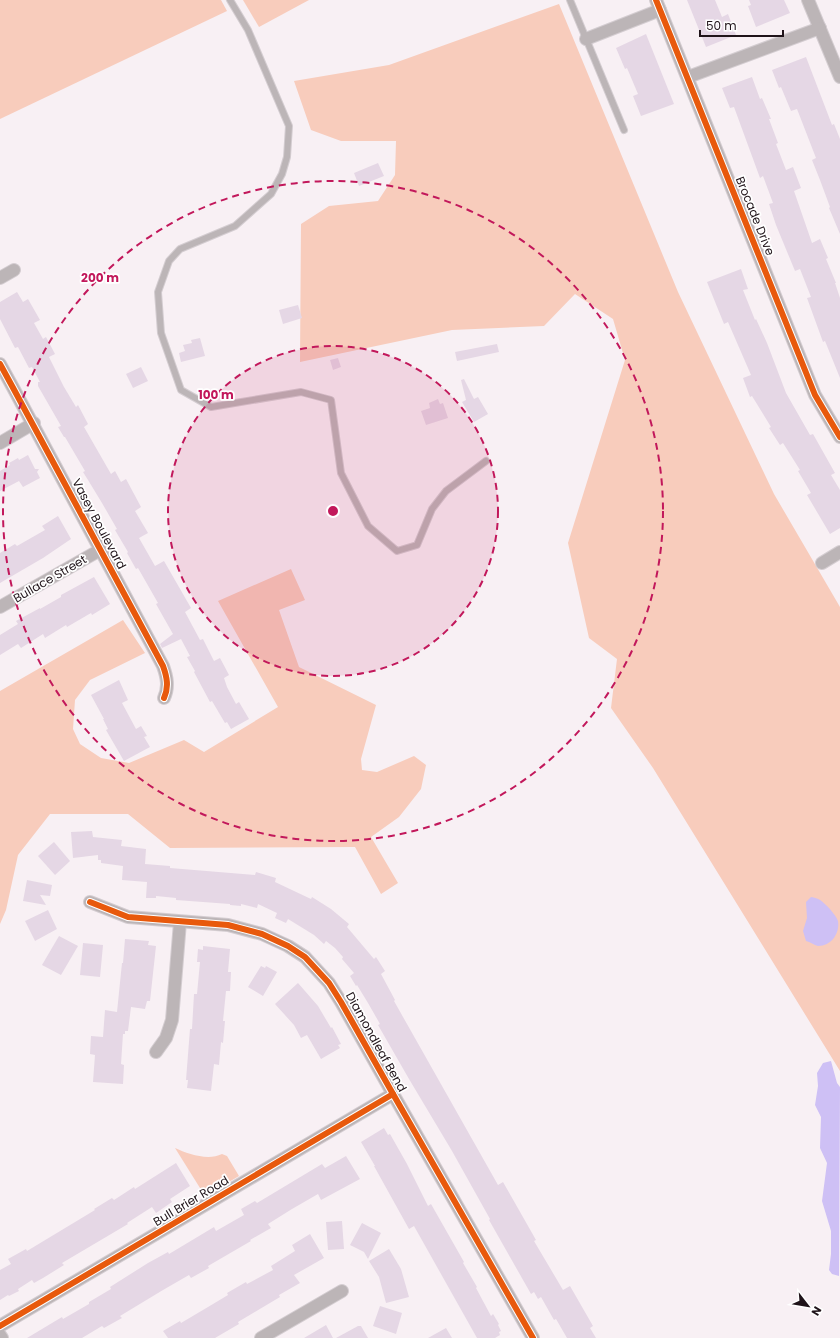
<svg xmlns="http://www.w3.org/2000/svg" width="840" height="1338" font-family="Poppins,sans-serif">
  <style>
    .green { fill: #f8ccbc }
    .water { fill: #cec0f5 }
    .building { fill: #e5d7e5 }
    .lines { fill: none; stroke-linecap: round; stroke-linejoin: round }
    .lane-casing { stroke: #d4cdd1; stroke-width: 8 }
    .street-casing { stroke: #d4cdd1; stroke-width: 14 }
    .lane { stroke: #bcb5b7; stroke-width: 6 }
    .street { stroke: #bcb5b7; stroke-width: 12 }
    .cycleway-casing { stroke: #fff; stroke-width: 8 }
    .cycleway { stroke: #e8590c; stroke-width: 6 }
    .ring { fill: none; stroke: #c2185b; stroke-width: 2; stroke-dasharray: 7 5 }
    .labels { text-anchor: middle; stroke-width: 3.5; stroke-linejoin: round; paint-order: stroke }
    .street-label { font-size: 12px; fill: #1f1319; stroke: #fff }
    .centre { fill: #c2185b; stroke: #fff; stroke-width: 2 }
    .ring-label { font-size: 12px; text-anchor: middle; font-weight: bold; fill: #c2185b; stroke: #fff; stroke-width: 3.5; stroke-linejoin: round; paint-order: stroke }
  </style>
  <rect width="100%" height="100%" fill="#f8f0f4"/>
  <g class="green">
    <path d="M 0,0 L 221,0 L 227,11 L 0,119 Z"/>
    <path d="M 243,0 L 309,0 L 259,27 Z"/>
    <path d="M 559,4 L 678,292 L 774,494 L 840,607 L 840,1071 L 653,768 L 611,708 L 617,659 L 589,638 L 568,543 L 625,360 L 613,319 L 575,294 L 544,326 L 452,330 L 300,362 L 301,224 L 329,206 L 378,201 L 395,175 L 396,141 L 341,141 L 311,130 L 294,81 L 389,65 Z"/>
    <path d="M 291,569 L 305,600 L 279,610 L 299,667 L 376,705 L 361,759 L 362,770 L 377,772 L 414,756 L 426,765 L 421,789 L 399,817 L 371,837 L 398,883 L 381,894 L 355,847 L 170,848 L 128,814 L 50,814 L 18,855 L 6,910 L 0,924 L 0,691 L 123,620 L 145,653 L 90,680 L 75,700 L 73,729 L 80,744 L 101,758 L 129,763 L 184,740 L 204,752 L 278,707 L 218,601 Z"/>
    <path d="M 175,1148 C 188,1154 208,1161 222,1154 L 227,1156 L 239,1176 L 205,1196 Z"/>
  </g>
  <g class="water">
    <path d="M 811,897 C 819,898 822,901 827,906 C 831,910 836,916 838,921 C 840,934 831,946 818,946 C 814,945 810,942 806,941 L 803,931 L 807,918 L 806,902 Z"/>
    <path d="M 831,1061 L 837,1083 L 840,1087 L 839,1276 L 832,1274 L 829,1270 L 831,1254 L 831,1231 L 822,1201 L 827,1163 L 820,1148 L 821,1117 L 815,1105 L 818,1086 L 817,1073 L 823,1063 Z"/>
  </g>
  <g class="building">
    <path d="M 687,0 L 715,0 L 722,17 L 728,14 L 736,35 L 706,47 Z"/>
    <path d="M 749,0 L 784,0 L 790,13 L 756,27 L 748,6 L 751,5 Z"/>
    <path d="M 646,34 L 674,104 L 641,116 L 633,96 L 638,94 L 627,68 L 625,69 L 616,48 Z"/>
    <path d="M 806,57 L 832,125 L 834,124 L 840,139 L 840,234 L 829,208 L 830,207 L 820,180 L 812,160 L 816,158 L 797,109 L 791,111 L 781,87 L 779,88 L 772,70 Z"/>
    <path d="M 752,77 L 760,99 L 762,98 L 771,119 L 769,119 L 778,143 L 776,144 L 786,170 L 793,167 L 801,188 L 794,191 L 812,243 L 820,239 L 828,258 L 826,259 L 836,283 L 835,283 L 840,298 L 840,378 L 825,341 L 823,342 L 807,298 L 811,297 L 800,269 L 795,271 L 776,225 L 769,204 L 773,203 L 763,176 L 760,178 L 734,107 L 730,108 L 722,88 Z"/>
    <path d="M 378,163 L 384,176 L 359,186 L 354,173 Z"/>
    <path d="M 741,269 L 748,289 L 743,290 L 755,320 L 756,319 L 767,343 L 786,393 L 810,435 L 813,434 L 835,473 L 831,475 L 840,490 L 840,528 L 830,534 L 807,495 L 811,493 L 798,471 L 800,470 L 783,443 L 780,445 L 769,428 L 771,427 L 752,396 L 750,397 L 743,378 L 751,375 L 728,322 L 724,324 L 707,282 Z"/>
    <path d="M 17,292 L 23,302 L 28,299 L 40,320 L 34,323 L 43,339 L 46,337 L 55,354 L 49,357 L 64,387 L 76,407 L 78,405 L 88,424 L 84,427 L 111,474 L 115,471 L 121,482 L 126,479 L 141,507 L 135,511 L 148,533 L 139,538 L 155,566 L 164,561 L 191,608 L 185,612 L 200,640 L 203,639 L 214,661 L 220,658 L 229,675 L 224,678 L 227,687 L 236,704 L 239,702 L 249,719 L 231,729 L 227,722 L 225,723 L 212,701 L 210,702 L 194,672 L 195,671 L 187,657 L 190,656 L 181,639 L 162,648 L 160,644 L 173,634 L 156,604 L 158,603 L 138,568 L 136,569 L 127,553 L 128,552 L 115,530 L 117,529 L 102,503 L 88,480 L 83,472 L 85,471 L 65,437 L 64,437 L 58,427 L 61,426 L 38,386 L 38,382 L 40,382 L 32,367 L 29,368 L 18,347 L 15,348 L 0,319 L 0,302 Z"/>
    <path d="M 298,305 L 302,318 L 283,324 L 279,310 Z"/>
    <path d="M 200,338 L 205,356 L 181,362 L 179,353 L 185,351 L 183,345 L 192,343 L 191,340 Z"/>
    <path d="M 497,344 L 499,352 L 457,361 L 455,352 Z"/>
    <path d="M 338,358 L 341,367 L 333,370 L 330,360 Z"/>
    <path d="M 141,367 L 148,381 L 133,388 L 126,374 Z"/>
    <path d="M 464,379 L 474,399 L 478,397 L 488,414 L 474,422 L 462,402 L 466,400 L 461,380 Z"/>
    <path d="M 438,399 L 440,404 L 443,403 L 448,418 L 426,425 L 421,411 L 430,408 L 429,403 Z"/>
    <path d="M 28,455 L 35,469 L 39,469 L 37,472 L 40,478 L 23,487 L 19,481 L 0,491 L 0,471 L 10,465 L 9,463 L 18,458 L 19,460 Z"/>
    <path d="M 58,516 L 71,539 L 43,558 L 0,583 L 0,553 L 15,544 L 17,546 L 45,530 L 42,526 Z"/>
    <path d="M 94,577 L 110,604 L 92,615 L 91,613 L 67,627 L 66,625 L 45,638 L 43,634 L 21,648 L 18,644 L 0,655 L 0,635 L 18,624 L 16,621 L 40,608 L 40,609 L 61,597 L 61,595 Z"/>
    <path d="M 119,680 L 128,700 L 122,703 L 136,729 L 141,726 L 147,736 L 144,737 L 150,747 L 124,761 L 106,730 L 108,729 L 103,719 L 104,719 L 91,695 Z"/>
    <path d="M 92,831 L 93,837 L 122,840 L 121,846 L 146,849 L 145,864 L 170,866 L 170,868 L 255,875 L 256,872 L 276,878 L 275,882 L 311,899 L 312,897 L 331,909 L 349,924 L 347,927 L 374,959 L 376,957 L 385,971 L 381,974 L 395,1000 L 394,1001 L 498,1185 L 503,1182 L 536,1240 L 534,1241 L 563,1290 L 570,1286 L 593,1326 L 590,1328 L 596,1338 L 567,1338 L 556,1319 L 554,1320 L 541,1297 L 538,1299 L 534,1292 L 531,1294 L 489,1220 L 490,1219 L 452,1151 L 409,1079 L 378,1025 L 380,1024 L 368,1003 L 357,985 L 356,986 L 350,976 L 354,973 L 342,959 L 343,957 L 335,948 L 326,941 L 324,944 L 314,935 L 288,919 L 286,923 L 275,918 L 277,913 L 258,904 L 257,908 L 241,904 L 241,906 L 230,905 L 230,904 L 176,900 L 176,898 L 156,896 L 156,898 L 146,898 L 147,882 L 122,880 L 123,866 L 101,863 L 101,860 L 98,860 L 98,855 L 73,858 L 71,832 Z"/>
    <path d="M 54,842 L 70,861 L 55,875 L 38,856 Z"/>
    <path d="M 27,880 L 52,885 L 50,896 L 40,895 L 46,905 L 23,901 Z"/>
    <path d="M 48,910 L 57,929 L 35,941 L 25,921 Z"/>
    <path d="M 59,936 L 78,946 L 61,975 L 42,965 Z"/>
    <path d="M 125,939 L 149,941 L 148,945 L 156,946 L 150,1001 L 147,1001 L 145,1009 L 131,1007 L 128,1031 L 125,1031 L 125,1034 L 123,1034 L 121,1064 L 124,1065 L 123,1084 L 93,1082 L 95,1055 L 90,1054 L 91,1036 L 103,1037 L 105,1010 L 117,1012 L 122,963 L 123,963 Z"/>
    <path d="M 83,943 L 103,945 L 100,977 L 80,975 Z"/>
    <path d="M 203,946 L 230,949 L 228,972 L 231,972 L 230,991 L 226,991 L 223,1021 L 225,1021 L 223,1043 L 221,1042 L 219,1065 L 214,1064 L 211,1091 L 187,1088 L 188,1080 L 186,1080 L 190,1029 L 192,1029 L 194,994 L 197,994 L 200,962 L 197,962 L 198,949 L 203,950 Z"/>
    <path d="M 261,966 L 265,968 L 266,966 L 277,972 L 263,996 L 248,987 Z"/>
    <path d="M 298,983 L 318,1006 L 331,1028 L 332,1027 L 341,1044 L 338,1045 L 340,1048 L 321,1059 L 307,1035 L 301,1038 L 294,1025 L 275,1004 Z"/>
    <path d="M 384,1128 L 388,1135 L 390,1134 L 407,1164 L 428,1206 L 431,1204 L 464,1262 L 463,1263 L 477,1287 L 476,1288 L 491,1316 L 493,1314 L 499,1324 L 498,1325 L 501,1331 L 499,1332 L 500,1335 L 495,1338 L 477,1338 L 414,1226 L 409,1229 L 374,1166 L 375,1166 L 361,1142 Z"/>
    <path d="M 346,1156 L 360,1179 L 321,1200 L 318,1194 L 292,1209 L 268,1224 L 271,1228 L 250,1240 L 251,1241 L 208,1266 L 209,1268 L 191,1278 L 189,1275 L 163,1290 L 120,1316 L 122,1318 L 104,1328 L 102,1326 L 82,1338 L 27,1338 L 62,1317 L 63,1319 L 89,1304 L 89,1302 L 111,1289 L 110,1287 L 148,1263 L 168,1252 L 169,1254 L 214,1227 L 216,1231 L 244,1215 L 241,1209 L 255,1201 L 257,1203 L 322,1164 L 325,1168 Z"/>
    <path d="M 176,1163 L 190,1186 L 170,1199 L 172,1202 L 156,1213 L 152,1207 L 127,1223 L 128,1224 L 62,1263 L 64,1265 L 43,1278 L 34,1283 L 32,1280 L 18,1289 L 19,1291 L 9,1296 L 8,1295 L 0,1300 L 0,1270 L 11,1264 L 8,1259 L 26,1249 L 27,1251 L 95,1210 L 94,1209 L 112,1198 L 114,1200 L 134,1187 L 135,1189 Z"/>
    <path d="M 342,1221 L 344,1249 L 328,1250 L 326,1222 Z"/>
    <path d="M 362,1223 L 381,1233 L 368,1259 L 364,1252 L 350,1245 Z"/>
    <path d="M 310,1234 L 324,1258 L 294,1275 L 300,1283 L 279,1295 L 280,1297 L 238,1322 L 239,1324 L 215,1338 L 168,1338 L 163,1331 L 180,1321 L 181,1323 L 208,1307 L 228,1295 L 227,1293 L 246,1282 L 247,1284 L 273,1270 L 271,1266 L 295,1251 L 292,1245 Z"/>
    <path d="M 389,1249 L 401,1269 L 409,1297 L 386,1303 L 379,1277 L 369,1261 Z"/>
    <path d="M 380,1306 L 402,1313 L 396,1334 L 373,1326 Z"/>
    <path d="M 326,1325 L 333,1338 L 304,1338 Z"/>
    <path d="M 358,1326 L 361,1326 L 368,1338 L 336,1338 Z"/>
    <path d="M 446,1328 L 452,1338 L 428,1338 Z"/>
  </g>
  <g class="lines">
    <defs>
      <g id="lane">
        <path d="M 230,0 L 248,30 L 289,126 L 287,157 L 282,174 L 271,194 L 235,226 L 180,249 L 169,261 L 158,292 L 161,333 L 181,390 L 211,407 L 301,392 L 331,400 L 341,473 L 368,526 L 397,551 L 417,545 L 432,509 L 446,491 L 486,461"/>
        <path d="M 570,0 L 624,130"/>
      </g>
      <g id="street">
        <path d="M 656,0 L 815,395 L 840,437"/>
        <path d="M 808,0 L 840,77"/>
        <path d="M 586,39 L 660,10"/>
        <path d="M 688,77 L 820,28"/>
        <path d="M 0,278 L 14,270"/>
        <path d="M 0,364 C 55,464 108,565 163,666 C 167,677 169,687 164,698"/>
        <path d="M 0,443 L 34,423"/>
        <path d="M 822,563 L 840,552"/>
        <path d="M 0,607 L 100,550"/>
        <path d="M 90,902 L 128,917 L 228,925 L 262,934 L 288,946 L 305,957 L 329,983 L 341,1002 L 393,1094 L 533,1338"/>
        <path d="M 156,1052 L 166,1038 L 172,1020 L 180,922"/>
        <path d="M 0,1326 L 393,1094"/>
        <path d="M 0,1335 L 2,1338"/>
        <path d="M 261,1338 L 342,1291"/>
      </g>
    </defs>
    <use href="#lane" class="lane-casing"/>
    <use href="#street" class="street-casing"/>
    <use href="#lane" class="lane"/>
    <use href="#street" class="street"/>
    <defs>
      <g id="cycleway">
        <path d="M 656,0 L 815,395 L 840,437"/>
        <path d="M 0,364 C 55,464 108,565 163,666 C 167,677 169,687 164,698"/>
        <path d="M 90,902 L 128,917 L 228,925 L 262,934 L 288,946 L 305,957 L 329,983 L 341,1002 L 393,1094 L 533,1338"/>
        <path d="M 0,1326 L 393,1094"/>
      </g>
    </defs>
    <use href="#cycleway" class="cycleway-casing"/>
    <use href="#cycleway" class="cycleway"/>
  </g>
  <circle cx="333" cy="511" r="165" fill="#c2185b" fill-opacity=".12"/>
  <g class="ring">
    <circle cx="333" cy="511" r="165"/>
    <circle cx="333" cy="511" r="330"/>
  </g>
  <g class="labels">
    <g class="street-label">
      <text transform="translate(755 216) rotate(68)" y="4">Brocade Drive</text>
      <text transform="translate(99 524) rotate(62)" y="4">Vasey Boulevard</text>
      <text transform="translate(50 579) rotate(-30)" y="4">Bullace Street</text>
      <text transform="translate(376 1042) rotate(61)" y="4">Diamondleaf Bend</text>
      <text transform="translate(191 1201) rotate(-31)" y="4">Bull Brier Road</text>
    </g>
  </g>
  <circle cx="333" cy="511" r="6" class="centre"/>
  <g class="ring-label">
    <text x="100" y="282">200 m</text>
    <text x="216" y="399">100 m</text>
  </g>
  <g transform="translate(808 1306) rotate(121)" stroke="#ffffff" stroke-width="3" paint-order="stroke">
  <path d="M0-3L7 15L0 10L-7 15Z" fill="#1f1319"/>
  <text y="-6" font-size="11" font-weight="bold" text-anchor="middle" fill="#1f1319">N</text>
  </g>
  <path d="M700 30v6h83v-6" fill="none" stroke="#1f1319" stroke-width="2"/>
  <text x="706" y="30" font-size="12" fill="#1f1319" stroke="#ffffff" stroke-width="3" paint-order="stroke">50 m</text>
</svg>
